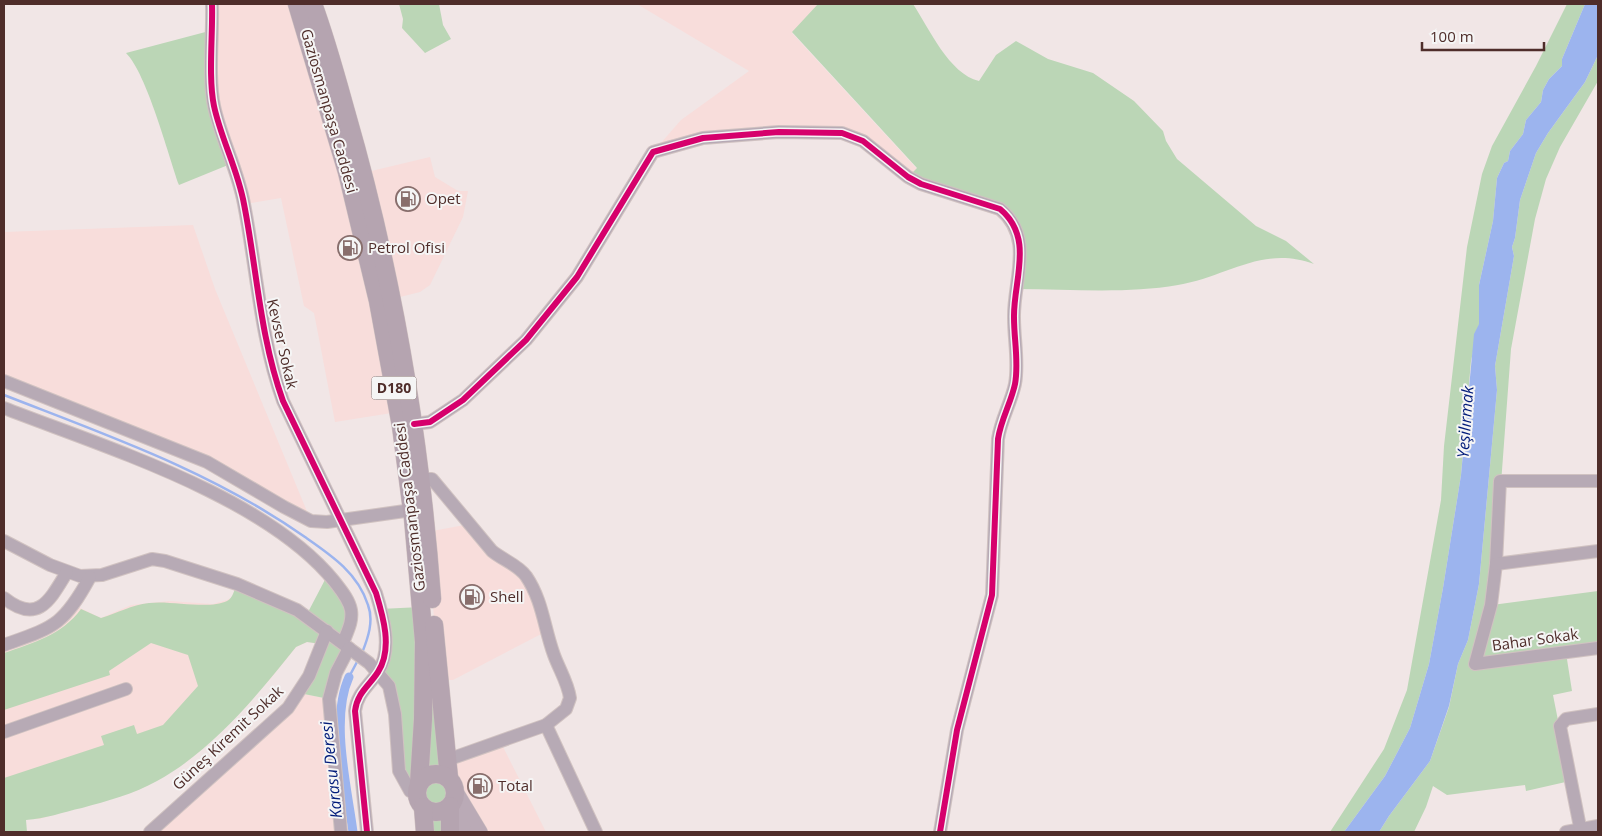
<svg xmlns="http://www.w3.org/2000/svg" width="1602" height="836" font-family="'Open Sans',sans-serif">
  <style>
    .built { fill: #f8dddb }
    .green { fill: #bbd6b6 }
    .water { fill: #9cb4ee }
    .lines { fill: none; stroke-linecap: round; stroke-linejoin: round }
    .stream { stroke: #9cb4ee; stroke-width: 2.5 }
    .canal { stroke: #9cb4ee; stroke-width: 9 }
    .minor-casing { stroke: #d0c2c1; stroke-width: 14 }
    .major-casing { stroke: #d0c2c1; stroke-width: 16 }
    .highway-casing { stroke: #d0c2c1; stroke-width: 19 }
    .minor { stroke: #b7aab5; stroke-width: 12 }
    .major { stroke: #baaab6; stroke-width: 15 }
    .highway { stroke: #b5a4b0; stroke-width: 18 }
    .cycleway-casing { stroke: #f5f5f5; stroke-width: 9 }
    .cycleway { stroke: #d6006c; stroke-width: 6 }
    .labels { text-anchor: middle; stroke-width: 4; stroke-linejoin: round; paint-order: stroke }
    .shield { fill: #f5f5f5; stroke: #816967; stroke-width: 1 }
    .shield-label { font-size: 14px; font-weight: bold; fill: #4f2d2a }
    .street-label { font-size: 15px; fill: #4f2d2a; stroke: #f5f5f5 }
    .poi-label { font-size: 15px; fill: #4f2d2a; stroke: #f5f5f5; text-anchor: start }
    .water-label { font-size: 16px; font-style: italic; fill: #021c7a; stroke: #f5f5f5 }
  </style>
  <rect width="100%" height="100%" fill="#f1e6e6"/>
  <g class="built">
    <path d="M 212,4 L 297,4 L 398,412 L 335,422 L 314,313 L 304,306 L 281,198 L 245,204 L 214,106 Z"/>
    <path d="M 637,4 L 818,4 L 792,33 L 917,169 L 908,177 L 863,141 L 779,132 L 653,152 L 681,120 L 749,71 Z"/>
    <path d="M 430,157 L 435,177 L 458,191 L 468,191 L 463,217 L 430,285 L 420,292 L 392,299 L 363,173 Z"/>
    <path d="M 193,225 L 215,289 L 311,521 L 207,462 L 4,381 L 4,232 Z"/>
    <path d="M 470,524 L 520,569 L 547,631 L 453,680 L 439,680 L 427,532 Z"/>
    <path d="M 237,584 L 322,644 L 307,642 L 296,647 L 271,678 L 224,728 L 189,760 L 158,780 L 136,791 L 39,819 L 4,819 L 4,645 L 36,634 L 74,605 L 101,618 L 131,605 L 169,601 L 213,604 L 227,600 L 232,597 Z"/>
    <path d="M 299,693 L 329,699 L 341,832 L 150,832 Z"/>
    <path d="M 500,741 L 546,832 L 450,832 L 454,785 L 447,760 Z"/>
  </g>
  <g class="green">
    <path d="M 399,4 L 439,4 L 443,25 L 451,39 L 425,53 L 402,28 L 403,19 Z"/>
    <path d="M 818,4 L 913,4 C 929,28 949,74 979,81 L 996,55 L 1016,41 L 1048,59 L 1093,73 L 1134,101 L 1163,131 L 1166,141 L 1177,159 L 1256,226 L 1286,241 L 1314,264 C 1262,245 1227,277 1178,285 C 1126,294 1070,289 1017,289 L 1020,262 L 1007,214 L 908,177 L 917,168 L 792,32 Z"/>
    <path d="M 1567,4 L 1585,4 L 1562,59 L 1562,66 L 1549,79 L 1543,90 L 1541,102 L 1526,120 L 1523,134 L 1510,151 L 1508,161 L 1504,163 L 1497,178 L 1493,221 L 1479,285 L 1480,320 L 1471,361 L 1461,475 L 1443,588 L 1429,664 L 1410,728 L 1385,776 L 1344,832 L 1330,832 L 1384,749 L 1407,690 L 1441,500 L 1444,446 L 1467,247 L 1482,174 L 1492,146 L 1536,66 Z"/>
    <path d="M 213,30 L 213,92 L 233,163 L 179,185 C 168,154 147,74 126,53 Z"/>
    <path d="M 1598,55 L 1598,81 L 1560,147 L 1546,179 L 1535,219 L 1511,349 L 1492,605 L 1598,591 L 1598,648 L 1566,653 L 1572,691 L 1553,695 L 1570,781 L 1526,791 L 1525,785 L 1447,795 L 1433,786 L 1426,807 L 1414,832 L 1379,832 L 1389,816 L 1430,761 L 1449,707 L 1458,664 L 1468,640 L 1479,584 L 1497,390 L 1495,366 L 1514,256 L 1512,247 L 1515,238 L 1520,200 L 1536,153 L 1548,133 L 1585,82 Z"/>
    <path d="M 328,574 L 347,600 L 349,648 L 329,699 L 299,693 L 321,644 L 307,642 L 296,647 C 257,696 212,751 157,781 C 134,794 107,801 82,808 C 63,812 45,819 26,820 L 27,832 L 4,832 L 4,778 L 104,745 L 101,736 L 134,725 L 137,734 L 163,725 L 198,686 L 188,655 L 151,643 L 109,671 L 110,675 L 4,710 L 4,653 C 33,643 62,635 81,609 L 101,618 C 118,613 131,605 149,603 C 171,600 208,610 227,601 C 233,598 234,590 237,584 L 306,616 Z"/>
    <path d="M 421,607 L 438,675 L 452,781 L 465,832 L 425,832 L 417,795 L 410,791 L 384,679 L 380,609 Z"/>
  </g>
  <path class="water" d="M 1585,4 L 1598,4 L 1598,55 L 1585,82 L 1548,133 L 1536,153 L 1520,200 L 1515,238 L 1512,247 L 1514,256 L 1495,366 L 1497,390 L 1479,584 L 1468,640 L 1458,664 L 1449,706 L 1430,761 L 1389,816 L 1379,832 L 1344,832 L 1385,776 L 1410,728 L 1429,664 L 1443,588 L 1461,475 L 1474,334 L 1479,324 L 1479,285 L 1493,221 L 1497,178 L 1504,163 L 1508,161 L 1510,151 L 1523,134 L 1526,120 L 1541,102 L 1543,90 L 1549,79 L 1562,66 L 1562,59 Z"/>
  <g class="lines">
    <g class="stream">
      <path d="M 4,395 C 109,436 211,471 305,537 C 331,555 358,573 368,605 C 374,621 368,638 362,653"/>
      <path d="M 349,677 L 358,660"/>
    </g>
    <path class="canal" d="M 349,677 C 330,719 347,786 353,832"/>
    <defs>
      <g id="minor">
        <path d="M 212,4 C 213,34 208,77 214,106 C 221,139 238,170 244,204 C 257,270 260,337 283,401 L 376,593 C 383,616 393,649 378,672 C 369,686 357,693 355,711 L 367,832"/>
        <path d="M 4,381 L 207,462 L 284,507 L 311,521 L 327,522 L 412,510"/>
        <path d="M 4,408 C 104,447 265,496 334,581 C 340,589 349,599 351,610 C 353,622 347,632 343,643"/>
        <path d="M 414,424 L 430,422 L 463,400 L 526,340 L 577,277 L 653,152 L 703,138 L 779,132 L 842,133 L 863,141 L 908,177 L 921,184 L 1000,209 C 1035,238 1013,281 1014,318 C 1014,340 1019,363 1015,384 C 1011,403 1001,419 998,439 L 992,595 L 957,730 L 940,832"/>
        <path d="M 422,479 L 432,479 L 492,551 C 503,560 518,565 526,576 C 543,601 544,628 554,655 C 559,669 568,683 570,698 L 566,709 L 546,725"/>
        <path d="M 1598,481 L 1500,481 L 1496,564 L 1491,605 L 1475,664 L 1598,648"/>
        <path d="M 4,541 L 50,565 L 80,576 L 102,575 L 152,559 L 165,561 L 237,584 L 297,610 L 369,663 L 389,686 L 395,714 L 399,771 L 410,791 L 417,791"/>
        <path d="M 1496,564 L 1598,551"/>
        <path d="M 4,598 C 38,625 50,600 67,572"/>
        <path d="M 4,645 C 54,627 63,626 90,577"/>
        <path d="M 4,732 L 126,689"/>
        <path d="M 447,760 L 546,725 L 596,832"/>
        <path d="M 150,832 L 288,708 L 309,676 L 327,631"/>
        <path d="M 341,832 L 329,699 L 336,673 L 349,648"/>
        <path d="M 1566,832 L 1598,826"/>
        <path d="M 1581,832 L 1560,726 L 1566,719 L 1598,714"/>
      </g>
      <g id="major">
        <path d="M 456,792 L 480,832"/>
        <path d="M 450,806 L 465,832"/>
      </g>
      <g id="highway">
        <path d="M 297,4 L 347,172 L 378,301 L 401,426 L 413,518 L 424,642 L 423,719 L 419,783"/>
        <path d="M 313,4 C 326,39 336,76 346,112 C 392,271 420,434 432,599"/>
        <path d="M 434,625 L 449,778"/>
        <circle cx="436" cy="793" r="19"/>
        <path d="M 423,807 L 425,832"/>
        <path d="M 450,832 L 450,806"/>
      </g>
    </defs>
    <use href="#minor" class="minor-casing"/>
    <use href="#major" class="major-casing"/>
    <use href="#highway" class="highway-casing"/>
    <use href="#minor" class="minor"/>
    <use href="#major" class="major"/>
    <use href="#highway" class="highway"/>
    <defs>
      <g id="cycleway">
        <path d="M 212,4 C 213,34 208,77 214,106 C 221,139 238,170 244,204 C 257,270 260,337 283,401 L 376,593 C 383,616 393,649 378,672 C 369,686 357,693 355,711 L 367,832"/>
        <path d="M 414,424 L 430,422 L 463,400 L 526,340 L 577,277 L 653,152 L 703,138 L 779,132 L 842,133 L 863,141 L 908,177 L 921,184 L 1000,209 C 1035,238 1013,281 1014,318 C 1014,340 1019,363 1015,384 C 1011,403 1001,419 998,439 L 992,595 L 957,730 L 940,832"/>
      </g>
    </defs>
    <use href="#cycleway" class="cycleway-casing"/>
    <use href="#cycleway" class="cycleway"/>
  </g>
  <defs>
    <symbol id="fuel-ring" viewBox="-11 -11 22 22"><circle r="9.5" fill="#f5f5f5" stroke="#886e6c" stroke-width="1.5"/><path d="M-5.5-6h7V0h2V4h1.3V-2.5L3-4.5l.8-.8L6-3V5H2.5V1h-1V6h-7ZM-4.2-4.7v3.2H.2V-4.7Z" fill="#886e6c"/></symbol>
  </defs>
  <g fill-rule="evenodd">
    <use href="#fuel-ring" x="394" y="185" width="28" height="28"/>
    <use href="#fuel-ring" x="336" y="234" width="28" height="28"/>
    <use href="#fuel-ring" x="458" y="583" width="28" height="28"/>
    <use href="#fuel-ring" x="466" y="772" width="28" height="28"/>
  </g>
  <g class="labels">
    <rect class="shield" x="371.5" y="376.5" width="45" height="23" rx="4"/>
    <g class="shield-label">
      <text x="394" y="393">D180</text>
    </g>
    <g class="street-label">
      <text transform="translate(329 111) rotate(74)" y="5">Gaziosmanpaşa Caddesi</text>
      <text transform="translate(282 344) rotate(77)" y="5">Kevser Sokak</text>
      <text transform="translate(410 507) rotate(-97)" y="5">Gaziosmanpaşa Caddesi</text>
      <text transform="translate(1535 640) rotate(-8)" y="5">Bahar Sokak</text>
      <text transform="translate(228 738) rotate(-43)" y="5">Güneş Kiremit Sokak</text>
    </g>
    <g class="poi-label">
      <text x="426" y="204">Opet</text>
      <text x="368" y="253">Petrol Ofisi</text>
      <text x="490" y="602">Shell</text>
      <text x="498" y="791">Total</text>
    </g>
    <g class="water-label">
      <text transform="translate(1465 422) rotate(-86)" y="6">Yeşilırmak</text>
      <text transform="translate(331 770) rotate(-96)" y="6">Karasu Deresi</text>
    </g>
  </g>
  <rect width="1602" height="836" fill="none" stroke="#4f2d2a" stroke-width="10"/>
  <path d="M1422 42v8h122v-8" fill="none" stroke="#4f2d2a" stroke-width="2.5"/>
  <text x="1430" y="42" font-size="15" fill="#4f2d2a" stroke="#f5f5f5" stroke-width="4" paint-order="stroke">100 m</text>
</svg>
